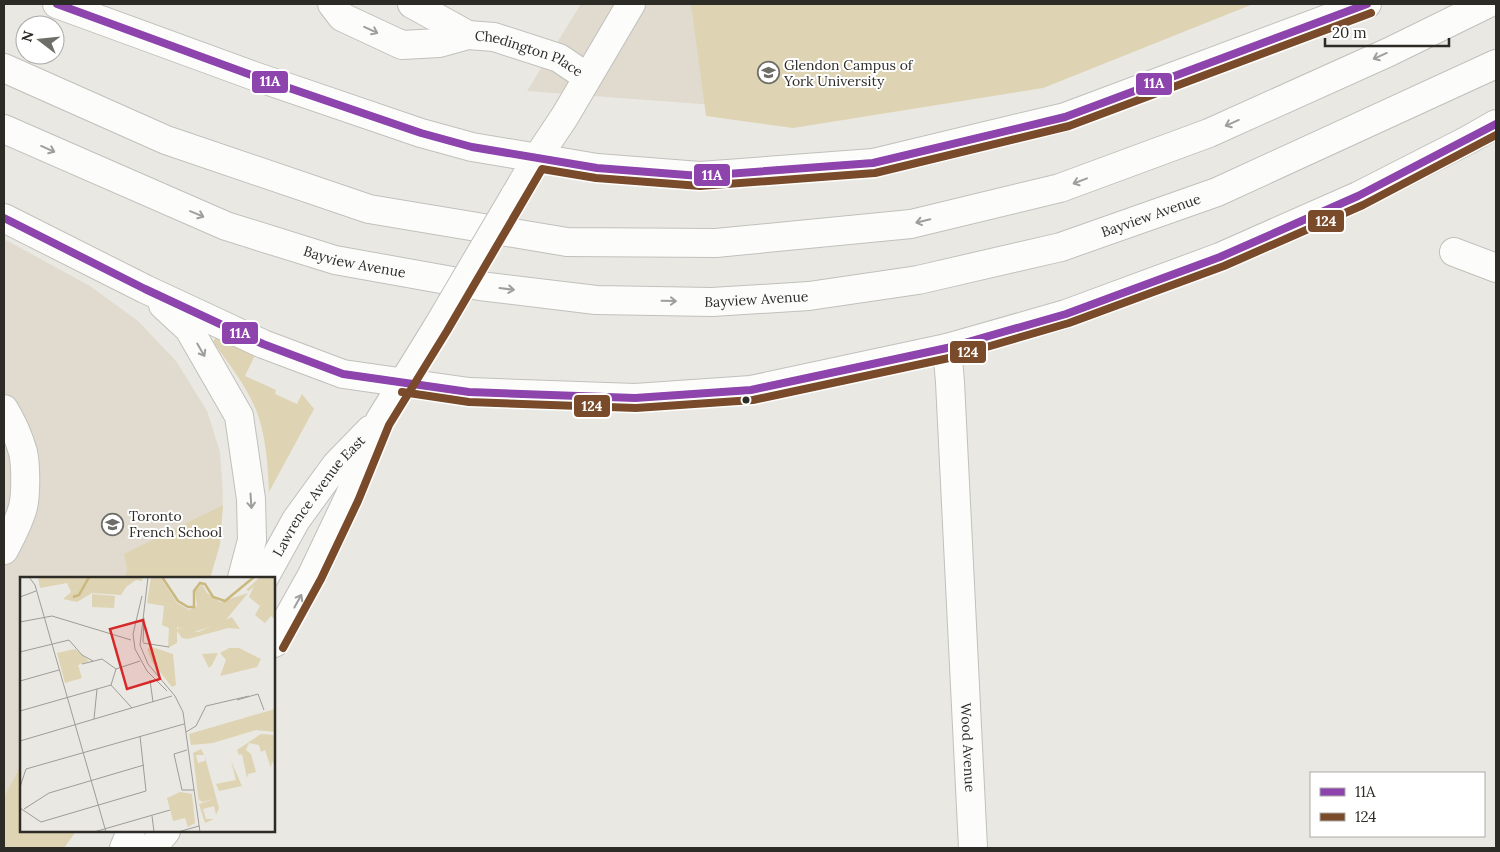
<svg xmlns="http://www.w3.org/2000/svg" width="1500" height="852" font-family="Lora,serif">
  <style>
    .built { fill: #e0dbce }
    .green { fill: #ded3b2 }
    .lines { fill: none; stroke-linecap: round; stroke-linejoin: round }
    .minor-casing { stroke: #c1c0bc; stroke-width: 30 }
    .major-casing { stroke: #c1c0bc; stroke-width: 30 }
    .minor { stroke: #fcfcfb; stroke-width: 28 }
    .major { stroke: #fcfcfb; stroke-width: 28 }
    .major-bridge-casing { stroke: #c1c0bc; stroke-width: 30; stroke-linecap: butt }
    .major-bridge { stroke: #fcfcfb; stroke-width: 28 }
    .bus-1-casing { stroke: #fff; stroke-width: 11 }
    .bus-2-casing { stroke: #fff; stroke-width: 11 }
    .bus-1 { stroke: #8e44ad; stroke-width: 8 }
    .bus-2 { stroke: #7a4b2a; stroke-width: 8 }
    .oneway { stroke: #9e9e9b }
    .bus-dot { fill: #2c2b26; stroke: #fff; stroke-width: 2 }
    .labels { text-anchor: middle; stroke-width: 4; stroke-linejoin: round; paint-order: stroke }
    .street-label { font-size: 14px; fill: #2c2b26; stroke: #fff }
    .poi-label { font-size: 14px; fill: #2c2b26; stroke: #fff; text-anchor: start }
    .inset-river { fill: none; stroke: #cab87f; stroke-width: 2.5 }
    .inset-road { fill: none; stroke: #9e9c97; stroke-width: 1 }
    .view { fill: #d62828; fill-opacity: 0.15; stroke: #d62828; stroke-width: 2.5 }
    .inset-edge { fill: none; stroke: #2c2b26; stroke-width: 2.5 }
    .line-badge { stroke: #fff; stroke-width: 2 }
    .badge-label { font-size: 14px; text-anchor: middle; font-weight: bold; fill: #fff }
  </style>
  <rect width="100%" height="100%" fill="#eae8e2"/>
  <g class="built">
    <path d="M 581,4 L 1239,4 L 793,111 L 527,91 Z"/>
    <path d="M 4,239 L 90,286 L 138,321 L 176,361 L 207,411 L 220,452 L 223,494 L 220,544 L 210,578 L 21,578 L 21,831 L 76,831 L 64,848 L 4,848 Z"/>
  </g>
  <g class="green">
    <path d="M 691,4 L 1253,4 L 1043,88 L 793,128 L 706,116 Z"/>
    <path d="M 216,337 L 255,355 L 245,376 L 276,390 L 275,394 L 297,404 L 302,394 L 314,409 L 269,492 C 268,466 266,439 258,415 C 248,388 230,365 213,342 Z"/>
    <path d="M 223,505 L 220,544 L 210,578 L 125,578 L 127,569 L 124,554 Z"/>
    <path d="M 21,766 L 21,831 L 76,831 L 64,848 L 4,848 L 4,797 Z"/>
  </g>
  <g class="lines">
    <defs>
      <g id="minor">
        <path id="s1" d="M 332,4 L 342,17 L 402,45 L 439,43 L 468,35 L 494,37 L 559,58 L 587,77"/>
        <path d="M 412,4 L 468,35"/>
        <path d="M 537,158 L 565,116 L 631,4"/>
        <path d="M 1454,252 L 1496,268"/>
        <path id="s2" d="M 947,348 L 950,382 L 973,848"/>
        <path d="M 4,409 C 12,422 19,438 23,452 C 26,465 26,495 23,507 C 19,522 11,537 4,550"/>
      </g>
      <g id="major">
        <path d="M 57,4 L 254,76 L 421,133 L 472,147 L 597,168 L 700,176 L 873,163 L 1065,117 L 1367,4"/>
        <path d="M 4,68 L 166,140 L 369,209 L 567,242 L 716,243 L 911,224 L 1060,188 L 1209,133 L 1389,52 L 1487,4"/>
        <path id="s3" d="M 4,129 L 226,226 L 335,260 L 480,286 L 596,300 L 712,302 L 809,296 L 918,280 L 1061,247 L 1217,192 L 1496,64"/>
        <path d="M 514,197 L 537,158"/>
        <path d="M 4,218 L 145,289 L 263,344 L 343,374 L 469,392 L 635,398 L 751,390 L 947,348 L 1066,314 L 1220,257 L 1358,196 L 1468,140 L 1496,124"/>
        <path d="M 163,305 L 189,329 L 239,416 L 251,499 L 252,540 L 242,578"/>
        <path id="s4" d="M 264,578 L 296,520 L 336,465 L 370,430"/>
        <path d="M 274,643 L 312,575 L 349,497 L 380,420 L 438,326"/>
        <path d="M 124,848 L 131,831"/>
        <path d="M 152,848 L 166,831"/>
      </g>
    </defs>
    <use href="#minor" class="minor-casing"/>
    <use href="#major" class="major-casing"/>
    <use href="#minor" class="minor"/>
    <use href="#major" class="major"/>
    <defs>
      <path id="major-bridge" d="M 438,326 L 514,197"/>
    </defs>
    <use href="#major-bridge" class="major-bridge-casing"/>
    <use href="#major-bridge" class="major-bridge"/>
    <defs>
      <g id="bus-1">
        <path d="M 57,4 L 254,76 L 421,133 L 472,147 L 597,168 L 700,176 L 873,163 L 1065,117 L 1367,4"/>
        <path d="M 4,218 L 145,289 L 263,344 L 343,374 L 469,392 L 635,398 L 751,390 L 947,348 L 1066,314 L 1220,257 L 1358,196 L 1496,124"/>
      </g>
      <g id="bus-2">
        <path d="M 402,392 L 469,402 L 636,408 L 753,400 L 949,358 L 1069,323 L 1224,266 L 1363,205 L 1496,135"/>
        <path d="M 283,648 L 321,579 L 358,501 L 389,425 L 447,331 L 542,169 L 596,178 L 700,186 L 875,173 L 1069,126 L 1371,13"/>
      </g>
    </defs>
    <use href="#bus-1" class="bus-1-casing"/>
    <use href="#bus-2" class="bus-2-casing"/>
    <use href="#bus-1" class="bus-1"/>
    <use href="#bus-2" class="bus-2"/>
  </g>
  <defs><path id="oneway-shaft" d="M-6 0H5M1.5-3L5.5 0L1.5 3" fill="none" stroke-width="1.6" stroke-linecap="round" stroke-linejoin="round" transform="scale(1.25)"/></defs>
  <g class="oneway">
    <use href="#oneway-shaft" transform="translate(371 30) rotate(25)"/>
    <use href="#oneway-shaft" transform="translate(1380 56) rotate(156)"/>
    <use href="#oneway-shaft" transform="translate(1232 123) rotate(156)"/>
    <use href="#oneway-shaft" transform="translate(48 149) rotate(24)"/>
    <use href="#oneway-shaft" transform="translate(1080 181) rotate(159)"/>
    <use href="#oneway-shaft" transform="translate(197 214) rotate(23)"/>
    <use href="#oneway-shaft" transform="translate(923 221) rotate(167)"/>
    <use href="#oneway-shaft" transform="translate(507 289) rotate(7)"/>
    <use href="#oneway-shaft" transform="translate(669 301) rotate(1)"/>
    <use href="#oneway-shaft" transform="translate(201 350) rotate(60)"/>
    <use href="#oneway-shaft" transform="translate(251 501) rotate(86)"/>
    <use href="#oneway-shaft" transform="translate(298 601) rotate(-61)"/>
  </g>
  <defs>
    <symbol id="university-ring" viewBox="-11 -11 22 22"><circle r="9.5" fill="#fff" stroke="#6e6d68" stroke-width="1.5"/><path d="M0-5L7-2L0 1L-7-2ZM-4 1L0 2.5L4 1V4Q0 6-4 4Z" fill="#6e6d68"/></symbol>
    <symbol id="school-ring" viewBox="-11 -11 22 22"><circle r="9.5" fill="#fff" stroke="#6e6d68" stroke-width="1.5"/><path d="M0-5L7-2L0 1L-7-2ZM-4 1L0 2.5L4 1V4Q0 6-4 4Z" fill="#6e6d68"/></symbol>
  </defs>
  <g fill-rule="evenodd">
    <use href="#university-ring" x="756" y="60" width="25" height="25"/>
    <use href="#school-ring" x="100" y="512" width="25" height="25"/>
  </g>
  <circle class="bus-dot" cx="746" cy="400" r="4.5"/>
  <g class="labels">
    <g class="street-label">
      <text dy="5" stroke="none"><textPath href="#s1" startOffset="214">Chedington Place</textPath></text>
      <text dy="5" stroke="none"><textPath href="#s3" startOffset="1186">Bayview Avenue</textPath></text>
      <text dy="5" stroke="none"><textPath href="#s3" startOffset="376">Bayview Avenue</textPath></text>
      <text dy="5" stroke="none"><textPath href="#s3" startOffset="781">Bayview Avenue</textPath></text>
      <text dy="5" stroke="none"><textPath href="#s4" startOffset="99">Lawrence Avenue East</textPath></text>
      <text dy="5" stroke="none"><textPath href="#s2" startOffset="400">Wood Avenue</textPath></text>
    </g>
    <g class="poi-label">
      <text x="784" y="70">Glendon Campus of<tspan x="784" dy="16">York University</tspan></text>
      <text x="129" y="521">Toronto<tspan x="129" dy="16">French School</tspan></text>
    </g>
  </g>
  <g transform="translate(20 577)">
    <rect width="255" height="255" fill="#eae8e2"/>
    <path d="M 18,0 L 123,0 L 122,4 L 116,3 L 106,10 L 101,18 L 72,16 L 57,25 L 43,22 L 51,15 L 47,6 L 20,11 ZM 131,0 L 140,0 L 157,26 L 169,33 L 177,29 L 175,14 L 182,7 L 187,16 L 200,25 L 228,16 L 204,45 L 174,55 L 157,50 L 157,66 L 148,71 L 149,51 L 142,48 L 144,29 L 127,26 ZM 240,0 L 255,0 L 255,42 L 251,39 L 245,46 L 235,38 L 240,29 L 229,20 L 234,9 L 229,14 L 226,13 ZM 72,17 L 95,19 L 94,31 L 72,30 ZM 212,40 L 220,52 L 208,51 L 168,62 L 162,61 L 157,54 L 158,51 L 178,55 ZM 132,70 L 153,77 L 156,108 L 152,110 L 132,85 L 127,72 ZM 209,71 L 219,71 L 241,82 L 237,90 L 200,99 L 206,83 L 200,76 ZM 55,72 L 69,84 L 58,88 L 62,101 L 45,106 L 37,76 ZM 198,76 L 192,88 L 189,91 L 182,77 ZM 255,132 L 255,155 L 236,153 L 193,166 L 171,168 L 169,157 ZM 241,157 L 255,158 L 255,189 L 252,184 L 251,191 L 245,173 L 241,175 L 239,168 L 229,166 L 226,173 L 231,177 L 236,195 L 228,197 L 227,201 L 222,177 L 219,178 L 217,173 ZM 181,172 L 184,178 L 176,178 L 178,186 L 185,184 L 185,180 L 199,231 L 196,238 L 194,229 L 183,232 L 186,242 L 194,242 L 185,246 L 179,227 L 194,222 L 182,225 L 179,222 L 179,227 L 173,176 ZM 211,184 L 222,209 L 199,214 L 196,207 L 216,203 ZM 160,215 L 172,217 L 175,246 L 168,250 L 165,241 L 153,244 L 147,221 Z" fill="#ded3b2"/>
    <path class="inset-river" d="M 142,0 L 158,24 L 168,30 L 174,30 L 174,14 L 180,6 L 185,7 L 193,20 L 205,24 L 234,0M 53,20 L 59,18 L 69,0"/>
    <path class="inset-road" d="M 9,0 L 15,8 L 86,255M 128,0 L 120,68 L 128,87 L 155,119 L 163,135 L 180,255M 122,19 L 113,57 L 115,72 L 127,94 L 147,114M 0,20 L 16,14M 0,45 L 32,39 L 111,63M 123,65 L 124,41M 123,66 L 149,70M 0,75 L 49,63 L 62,78 L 73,84M 82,82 L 96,92 L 91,108M 62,87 L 82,82M 96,92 L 120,84M 130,103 L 133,125M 0,104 L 39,93M 91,108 L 112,131M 217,123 L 238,117 L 244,133M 0,134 L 91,108M 74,142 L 77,112M 166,155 L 176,149 L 186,129 L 229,119M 0,164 L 152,119M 167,173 L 154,177 L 162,213 L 174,213M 6,192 L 164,147M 0,210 L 6,192M 0,231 L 21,245 L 126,214 L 120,159M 4,232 L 29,216 L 124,188M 132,239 L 134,255M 74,255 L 150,233M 158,255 L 179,249"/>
    <path class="view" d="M 123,43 L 140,102 L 107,112 L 90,52 Z"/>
    <rect width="255" height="255" class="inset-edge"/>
  </g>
  <g class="line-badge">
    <rect x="251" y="70" width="38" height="24" rx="5" fill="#8e44ad"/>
    <rect x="1135" y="72" width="38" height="24" rx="5" fill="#8e44ad"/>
    <rect x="693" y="163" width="38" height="24" rx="5" fill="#8e44ad"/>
    <rect x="1307" y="209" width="38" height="24" rx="5" fill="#7a4b2a"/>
    <rect x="221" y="321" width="38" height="24" rx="5" fill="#8e44ad"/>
    <rect x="949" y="340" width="38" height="24" rx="5" fill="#7a4b2a"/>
    <rect x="573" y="394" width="38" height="24" rx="5" fill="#7a4b2a"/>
  </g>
  <g class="badge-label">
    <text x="270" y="86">11A</text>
    <text x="1154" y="88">11A</text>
    <text x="712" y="180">11A</text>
    <text x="1326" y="226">124</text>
    <text x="240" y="338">11A</text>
    <text x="968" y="357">124</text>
    <text x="592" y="411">124</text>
  </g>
  <rect width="1500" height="852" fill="none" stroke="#2c2b26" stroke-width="10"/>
  <rect x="1310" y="772" width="175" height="65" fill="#ffffff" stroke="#abaaa8"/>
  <rect x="1320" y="788" width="25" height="8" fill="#8e44ad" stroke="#abaaa8"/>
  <text x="1355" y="797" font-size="15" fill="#2c2b26">11A</text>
  <rect x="1320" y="813" width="25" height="8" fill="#7a4b2a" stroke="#abaaa8"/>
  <text x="1355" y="822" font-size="15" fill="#2c2b26">124</text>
  <g transform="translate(40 40) rotate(286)"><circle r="24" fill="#ffffff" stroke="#abaaa8"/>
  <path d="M0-4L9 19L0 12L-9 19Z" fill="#6e6d68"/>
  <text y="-8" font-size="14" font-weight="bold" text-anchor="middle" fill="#2c2b26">N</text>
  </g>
  <path d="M1325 38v8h124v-8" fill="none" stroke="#2c2b26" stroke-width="2.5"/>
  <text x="1332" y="38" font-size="15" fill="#2c2b26" stroke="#ffffff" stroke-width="4" paint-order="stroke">20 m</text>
</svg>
